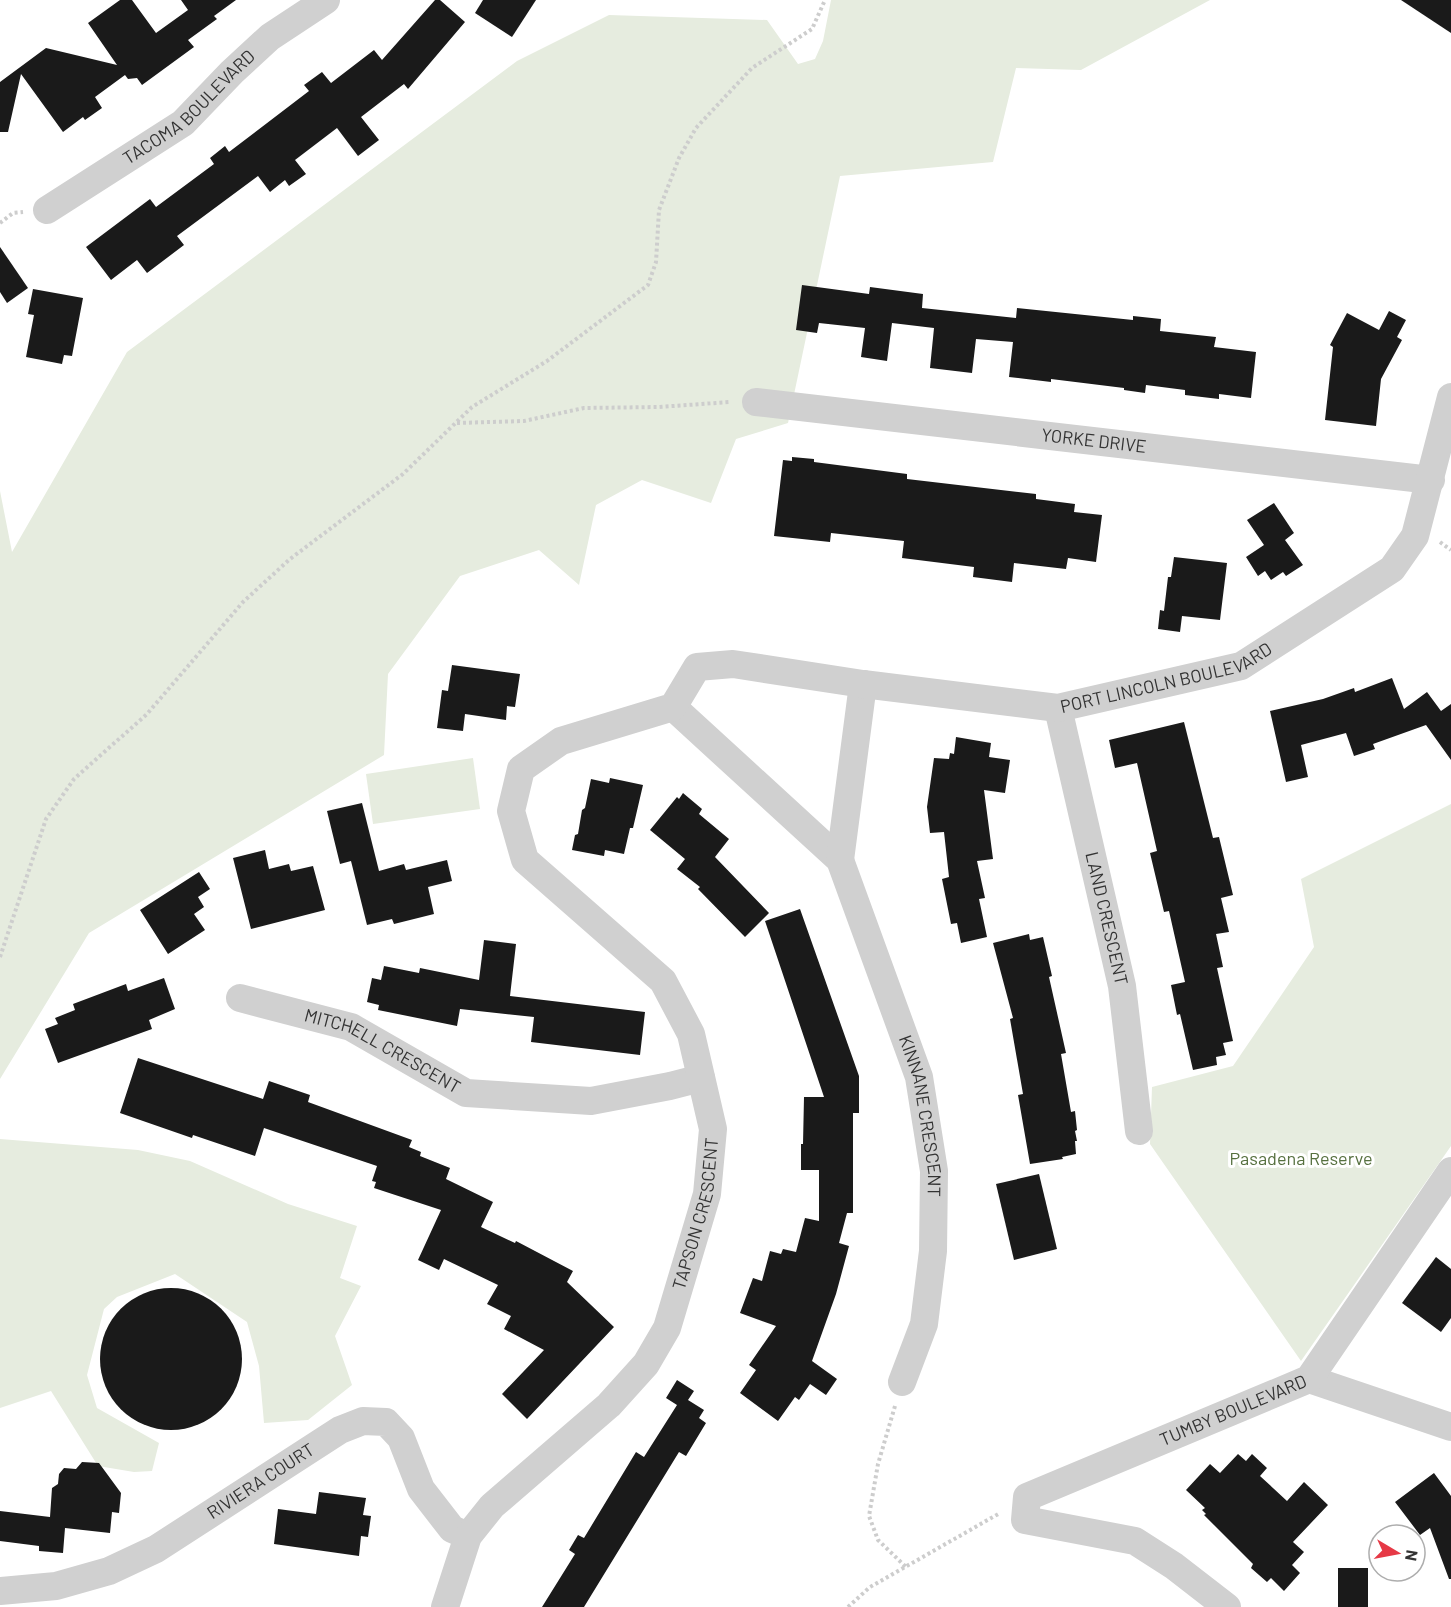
<svg xmlns="http://www.w3.org/2000/svg" width="1451" height="1607" font-family="Barlow,sans-serif">
  <style>
    .green { fill: #e6ecdf }
    .building { fill: #1a1a1a }
    .lines { fill: none; stroke-linecap: round; stroke-linejoin: round }
    .path { stroke: #cdcdcd; stroke-width: 4; stroke-dasharray: 3 3; stroke-linecap: butt }
    .minor { stroke: #d0d0d0; stroke-width: 28 }
    .labels { text-anchor: middle; stroke-width: 6; stroke-linejoin: round; paint-order: stroke }
    .street-label { font-size: 18px; fill: #333; stroke: #fff }
    .park-label { font-size: 18px; fill: #56703f; stroke: #fff }
  </style>
  <rect width="100%" height="100%" fill="#fff"/>
  <g class="green">
    <path d="M 831,0 L 1210,0 L 1081,70 L 1016,68 L 993,162 L 840,176 L 788,423 L 736,439 L 711,503 L 642,480 L 596,505 L 579,585 L 539,550 L 460,576 L 388,674 L 384,755 L 89,933 L 0,1079 L 0,491 L 12,552 L 127,352 L 517,61 L 609,15 L 767,20 L 798,64 L 815,59 L 823,41 Z"/>
    <path d="M 473,758 L 480,809 L 373,824 L 366,774 Z"/>
    <path d="M 1451,804 L 1451,1146 L 1301,1361 L 1150,1144 L 1152,1087 L 1233,1066 L 1314,947 L 1301,879 Z"/>
    <path d="M 0,1139 L 138,1150 L 190,1161 L 288,1204 L 357,1226 L 340,1278 L 361,1286 L 335,1336 L 352,1385 L 308,1420 L 264,1423 L 259,1366 L 247,1322 L 175,1274 L 117,1297 L 104,1309 L 87,1375 L 97,1408 L 159,1443 L 152,1471 L 134,1472 L 98,1466 L 51,1391 L 0,1408 Z"/>
  </g>
  <g class="building">
    <path d="M 120,0 L 132,0 L 156,33 L 188,10 L 181,0 L 236,0 L 214,16 L 217,19 L 188,40 L 194,47 L 142,85 L 137,78 L 128,79 L 125,75 L 95,97 L 102,108 L 85,120 L 83,117 L 63,132 L 21,74 L 8,132 L 0,132 L 0,82 L 46,48 L 117,65 L 88,23 Z"/>
    <path d="M 435,0 L 440,0 L 465,22 L 408,89 L 404,84 L 361,117 L 379,140 L 358,156 L 337,128 L 295,160 L 306,174 L 289,186 L 285,180 L 270,192 L 258,176 L 177,236 L 184,245 L 147,273 L 137,260 L 111,280 L 86,247 L 150,199 L 156,207 L 214,164 L 210,158 L 225,146 L 229,152 L 309,91 L 304,85 L 322,72 L 331,83 L 374,50 L 382,60 Z"/>
    <path d="M 483,0 L 536,0 L 512,37 L 475,13 Z"/>
    <path d="M 1401,0 L 1451,0 L 1451,33 Z"/>
    <path d="M 0,247 L 28,288 L 7,303 L 0,292 Z"/>
    <path d="M 802,285 L 869,294 L 870,287 L 923,294 L 922,308 L 1016,318 L 1017,308 L 1133,320 L 1133,316 L 1161,319 L 1160,331 L 1216,337 L 1214,347 L 1256,352 L 1251,398 L 1219,394 L 1219,399 L 1185,395 L 1185,390 L 1146,385 L 1145,393 L 1124,390 L 1124,388 L 1051,379 L 1051,382 L 1009,377 L 1013,342 L 976,339 L 972,373 L 930,368 L 934,328 L 892,323 L 887,361 L 861,357 L 865,328 L 819,323 L 817,333 L 796,330 Z"/>
    <path d="M 33,289 L 83,298 L 72,356 L 64,355 L 62,364 L 26,357 L 34,315 L 28,314 Z"/>
    <path d="M 1389,311 L 1406,320 L 1397,337 L 1402,340 L 1381,379 L 1376,426 L 1325,420 L 1333,347 L 1330,345 L 1347,313 L 1379,330 Z"/>
    <path d="M 792,457 L 814,459 L 814,462 L 907,474 L 907,479 L 1036,494 L 1036,499 L 1075,504 L 1074,512 L 1102,515 L 1096,562 L 1068,558 L 1066,569 L 1014,563 L 1012,582 L 973,577 L 974,567 L 902,558 L 904,541 L 831,533 L 830,542 L 774,536 L 783,460 L 792,461 Z"/>
    <path d="M 1274,503 L 1294,533 L 1285,540 L 1303,565 L 1286,576 L 1283,572 L 1271,580 L 1265,571 L 1258,576 L 1246,557 L 1264,545 L 1247,520 Z"/>
    <path d="M 1174,557 L 1227,563 L 1220,620 L 1182,616 L 1180,632 L 1158,629 L 1160,610 L 1164,611 L 1168,577 L 1171,577 Z"/>
    <path d="M 452,665 L 520,674 L 515,707 L 507,706 L 506,720 L 465,714 L 463,731 L 437,728 L 442,690 L 448,691 Z"/>
    <path d="M 1392,678 L 1404,709 L 1427,692 L 1441,711 L 1451,704 L 1451,760 L 1426,725 L 1373,744 L 1375,749 L 1354,756 L 1346,733 L 1301,745 L 1308,777 L 1286,782 L 1270,711 L 1323,699 L 1354,688 L 1355,692 Z"/>
    <path d="M 1184,722 L 1213,838 L 1219,837 L 1233,895 L 1221,898 L 1229,932 L 1216,934 L 1223,967 L 1217,968 L 1233,1041 L 1223,1043 L 1226,1055 L 1216,1057 L 1217,1065 L 1193,1070 L 1180,1014 L 1177,1015 L 1171,985 L 1185,982 L 1169,911 L 1164,912 L 1150,853 L 1157,851 L 1137,763 L 1115,768 L 1109,740 Z"/>
    <path d="M 956,737 L 991,743 L 989,757 L 1010,760 L 1005,793 L 984,790 L 993,859 L 977,861 L 985,898 L 979,899 L 987,937 L 961,943 L 957,923 L 951,924 L 942,879 L 949,877 L 944,832 L 930,833 L 927,807 L 934,758 L 949,759 L 950,753 L 954,754 Z"/>
    <path d="M 610,778 L 643,785 L 633,828 L 630,828 L 624,854 L 605,850 L 604,856 L 572,850 L 575,835 L 578,834 L 582,810 L 585,808 L 591,779 L 609,783 Z"/>
    <path d="M 683,793 L 702,809 L 699,814 L 729,839 L 715,857 L 769,913 L 745,937 L 698,889 L 700,887 L 677,869 L 685,859 L 650,830 L 677,797 L 679,799 Z"/>
    <path d="M 362,803 L 379,871 L 404,864 L 406,870 L 447,860 L 452,881 L 428,887 L 434,914 L 394,924 L 392,919 L 367,925 L 351,861 L 340,864 L 327,811 Z"/>
    <path d="M 265,850 L 269,869 L 289,864 L 291,871 L 313,866 L 325,910 L 251,929 L 233,858 Z"/>
    <path d="M 199,872 L 210,889 L 198,897 L 204,907 L 194,914 L 205,930 L 168,954 L 140,910 Z"/>
    <path d="M 800,909 L 859,1076 L 859,1113 L 853,1113 L 853,1213 L 847,1213 L 839,1243 L 849,1246 L 836,1294 L 812,1361 L 837,1379 L 826,1395 L 810,1384 L 799,1400 L 795,1397 L 778,1421 L 740,1393 L 756,1370 L 749,1365 L 776,1326 L 740,1313 L 753,1278 L 762,1281 L 770,1251 L 781,1254 L 783,1249 L 796,1252 L 805,1218 L 819,1221 L 819,1170 L 801,1170 L 801,1144 L 803,1144 L 804,1097 L 824,1097 L 765,921 Z"/>
    <path d="M 1029,934 L 1030,940 L 1043,937 L 1052,976 L 1049,977 L 1066,1053 L 1061,1054 L 1071,1112 L 1075,1111 L 1077,1130 L 1075,1131 L 1077,1141 L 1075,1141 L 1076,1154 L 1062,1157 L 1063,1159 L 1030,1164 L 1018,1095 L 1023,1094 L 1010,1019 L 1013,1018 L 993,943 Z"/>
    <path d="M 484,940 L 516,944 L 510,996 L 645,1012 L 640,1055 L 531,1042 L 534,1017 L 460,1009 L 457,1026 L 378,1010 L 379,1005 L 367,1002 L 372,978 L 381,980 L 384,966 L 419,973 L 420,968 L 479,980 Z"/>
    <path d="M 164,978 L 175,1009 L 149,1020 L 152,1029 L 58,1063 L 45,1029 L 58,1024 L 55,1018 L 75,1010 L 73,1004 L 126,984 L 128,991 Z"/>
    <path d="M 138,1058 L 263,1099 L 269,1081 L 310,1095 L 308,1102 L 412,1140 L 409,1147 L 421,1152 L 420,1156 L 450,1168 L 446,1179 L 493,1202 L 481,1227 L 515,1243 L 516,1241 L 573,1271 L 567,1282 L 614,1327 L 527,1419 L 502,1394 L 544,1350 L 504,1329 L 511,1316 L 487,1304 L 498,1285 L 444,1259 L 439,1270 L 418,1260 L 441,1210 L 374,1188 L 376,1182 L 372,1181 L 377,1166 L 264,1128 L 255,1156 L 193,1135 L 192,1138 L 120,1113 Z"/>
    <path d="M 1039,1174 L 1057,1249 L 1014,1260 L 996,1184 Z"/>
    <path d="M 1436,1257 L 1451,1269 L 1451,1318 L 1441,1332 L 1402,1303 Z"/>
    <circle cx="171" cy="1359" r="71"/>
    <path d="M 677,1380 L 694,1391 L 688,1400 L 704,1410 L 699,1418 L 706,1423 L 686,1456 L 679,1452 L 584,1607 L 542,1607 L 575,1554 L 569,1550 L 578,1535 L 584,1538 L 636,1452 L 644,1457 L 677,1405 L 666,1398 Z"/>
    <path d="M 1238,1454 L 1246,1461 L 1252,1454 L 1267,1468 L 1260,1476 L 1287,1501 L 1304,1482 L 1328,1505 L 1293,1542 L 1304,1552 L 1292,1565 L 1300,1573 L 1284,1591 L 1271,1578 L 1267,1582 L 1251,1568 L 1253,1564 L 1204,1515 L 1206,1514 L 1202,1510 L 1205,1508 L 1186,1490 L 1210,1464 L 1220,1473 Z"/>
    <path d="M 82,1462 L 99,1463 L 121,1493 L 119,1513 L 112,1512 L 110,1533 L 65,1528 L 63,1553 L 39,1551 L 39,1546 L 0,1541 L 0,1511 L 50,1517 L 52,1488 L 58,1484 L 59,1474 L 64,1468 L 76,1469 Z"/>
    <path d="M 1434,1473 L 1451,1496 L 1451,1579 L 1449,1579 L 1430,1528 L 1420,1535 L 1395,1502 Z"/>
    <path d="M 319,1492 L 366,1498 L 363,1515 L 371,1516 L 368,1537 L 361,1536 L 359,1556 L 274,1544 L 278,1509 L 316,1514 Z"/>
    <rect x="1338" y="1568" width="30" height="39"/>
  </g>
  <g class="lines">
    <g class="path">
      <path d="M 0,223 L 13,213 L 23,212"/>
      <path d="M 457,423 L 524,421 L 584,408 L 659,407 L 730,402"/>
      <path d="M 1440,542 L 1451,550"/>
      <path d="M 0,957 L 46,819 L 74,779 L 147,714 L 243,602 L 290,559 L 403,474 L 472,407 L 547,361 L 648,285 L 656,262 L 659,210 L 679,158 L 696,128 L 752,68 L 812,29 L 825,0"/>
      <path d="M 895,1406 L 878,1464 L 869,1516 L 878,1540 L 906,1567"/>
      <path d="M 848,1607 L 870,1587 L 1000,1513"/>
    </g>
    <g class="minor">
      <path id="s1" d="M 47,210 L 183,123 L 232,72 L 270,37 L 326,0"/>
      <path id="s2" d="M 756,402 L 1431,480"/>
      <path id="s3" d="M 673,707 L 840,860 L 919,1077 L 934,1171 L 933,1251 L 924,1324 L 902,1382"/>
      <path id="s4" d="M 1058,708 L 1122,986 L 1139,1131"/>
      <path d="M 840,860 L 863,684"/>
      <path id="s5" d="M 240,998 L 351,1027 L 466,1093 L 591,1101 L 670,1086 L 701,1078"/>
      <path d="M 1309,1379 L 1451,1427"/>
      <path id="s6" d="M 0,1591 L 56,1586 L 109,1571 L 156,1549 L 340,1430 L 363,1421 L 386,1422 L 401,1438 L 421,1489 L 452,1529 L 468,1536"/>
      <path id="s7" d="M 445,1607 L 468,1536 L 492,1506 L 609,1405 L 646,1364 L 667,1328 L 707,1194 L 713,1129 L 691,1034 L 663,981 L 525,860 L 511,811 L 521,769 L 561,741 L 673,707 L 697,667 L 733,664 L 863,684 L 1058,708 L 1241,666 L 1392,569 L 1415,536 L 1451,397"/>
      <path id="s8" d="M 1227,1607 L 1174,1566 L 1135,1541 L 1025,1520 L 1027,1497 L 1309,1379 L 1451,1171"/>
    </g>
  </g>
  <g class="labels">
    <g class="street-label">
      <text dy="6" stroke="none"><textPath href="#s1" startOffset="176">TACOMA BOULEVARD</textPath></text>
      <text dy="6" stroke="none"><textPath href="#s2" startOffset="340">YORKE DRIVE</textPath></text>
      <text dy="6" stroke="none"><textPath href="#s7" startOffset="1694">PORT LINCOLN BOULEVARD</textPath></text>
      <text dy="6" stroke="none"><textPath href="#s4" startOffset="216">LAND CRESCENT</textPath></text>
      <text dy="6" stroke="none"><textPath href="#s5" startOffset="153">MITCHELL CRESCENT</textPath></text>
      <text dy="6" stroke="none"><textPath href="#s3" startOffset="496">KINNANE CRESCENT</textPath></text>
      <text dy="6" stroke="none"><textPath href="#s7" startOffset="483">TAPSON CRESCENT</textPath></text>
      <text dy="6" stroke="none"><textPath href="#s8" startOffset="472">TUMBY BOULEVARD</textPath></text>
      <text dy="6" stroke="none"><textPath href="#s6" startOffset="288">RIVIERA COURT</textPath></text>
    </g>
    <g class="park-label">
      <text x="1301" y="1165">Pasadena Reserve</text>
    </g>
  </g>
  <g transform="translate(1397 1553) rotate(100)"><circle r="28" fill="#ffffff" stroke="#adadad" stroke-width="1.5"/>
  <path d="M0-4.5L10 22L0 15L-10 22Z" fill="#e63946"/>
  <text y="-9" font-size="16" font-weight="bold" text-anchor="middle" fill="#333333">N</text>
  </g>
</svg>
